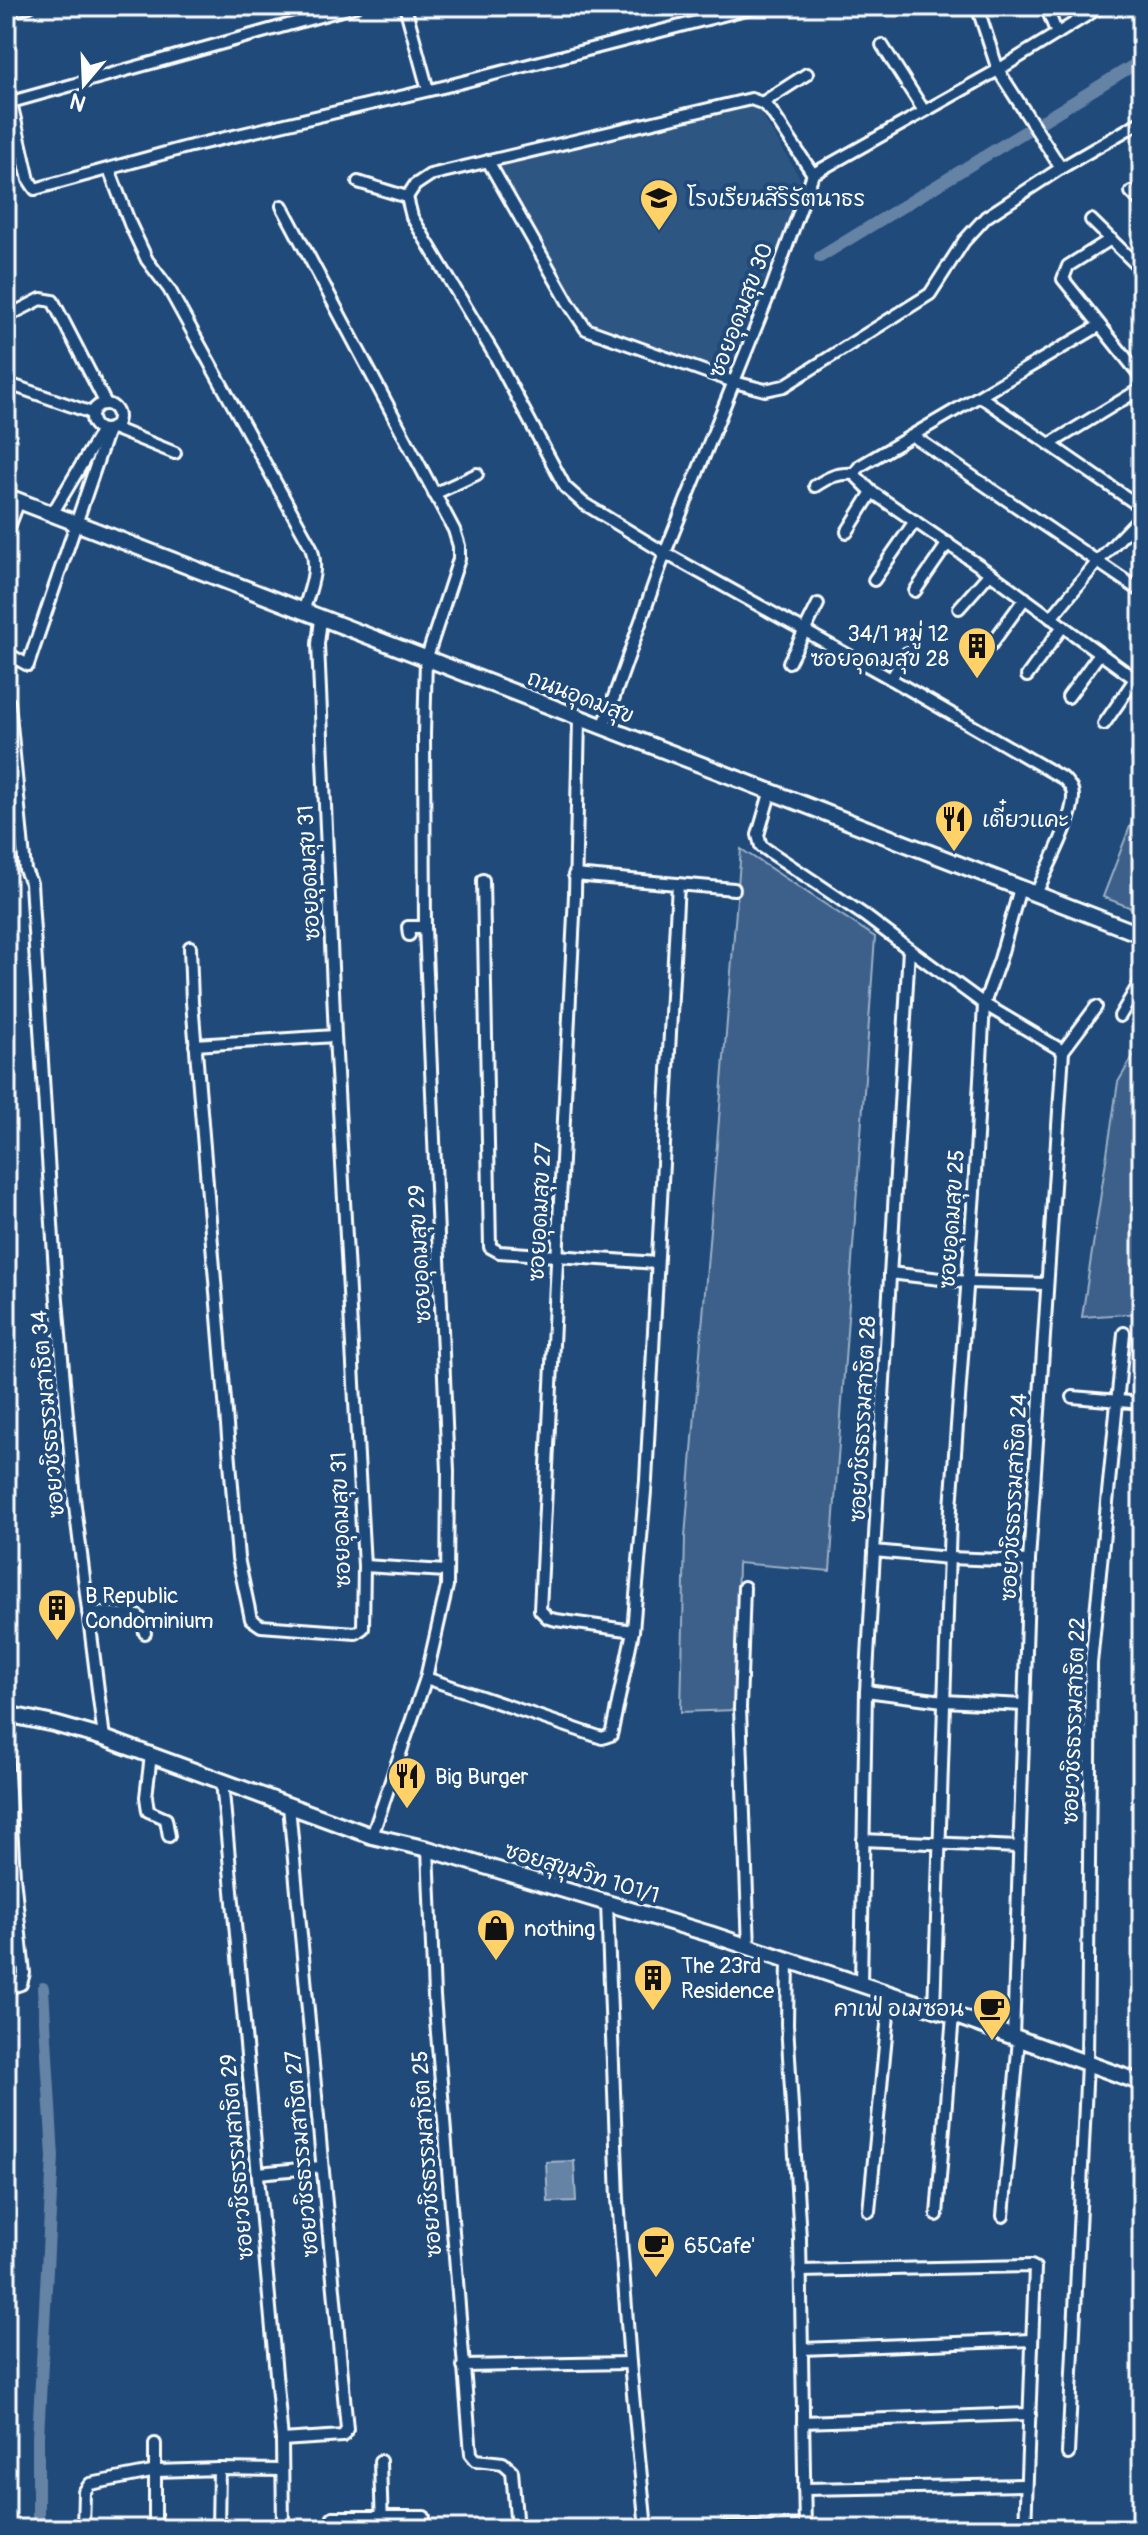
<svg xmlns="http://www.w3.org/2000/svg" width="1148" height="2535" font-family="Pangolin,'Playpen Sans Thai',sans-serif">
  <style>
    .built { fill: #2e5683 }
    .green { fill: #3c618b; stroke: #9eb0c5; stroke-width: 2 }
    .water { fill: #6583a4; stroke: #a3b5c8; stroke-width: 2 }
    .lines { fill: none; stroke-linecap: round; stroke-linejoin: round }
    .canal { stroke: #6583a4; stroke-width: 12 }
    .street-casing { stroke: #fff; stroke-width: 16 }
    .secondary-casing { stroke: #fff; stroke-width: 20 }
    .street { stroke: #1f4a7a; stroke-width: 10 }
    .secondary { stroke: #1f4a7a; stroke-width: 14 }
    .labels { text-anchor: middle; stroke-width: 8; stroke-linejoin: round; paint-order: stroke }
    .poi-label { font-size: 22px; fill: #fff; stroke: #1f4a7a; text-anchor: start }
    .street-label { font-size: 22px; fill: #fff; stroke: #1f4a7a }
  </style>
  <rect width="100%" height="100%" fill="#1f4a7a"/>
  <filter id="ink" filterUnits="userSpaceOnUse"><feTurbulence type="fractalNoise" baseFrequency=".0125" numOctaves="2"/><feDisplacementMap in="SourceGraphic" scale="16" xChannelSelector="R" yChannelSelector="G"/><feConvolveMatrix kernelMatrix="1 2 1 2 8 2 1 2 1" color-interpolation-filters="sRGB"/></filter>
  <g filter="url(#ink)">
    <path class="built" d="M 756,105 L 803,183 L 732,366 L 723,372 L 588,325 L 500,173 L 498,167 L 501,162 Z"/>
    <g class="green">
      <path d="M 1142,795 L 1142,912 L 1103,897 Z"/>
      <path d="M 741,849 L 875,937 L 830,1571 L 738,1563 L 735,1710 L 681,1712 L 685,1537 Z"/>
      <path d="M 1142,1041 L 1142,1313 L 1082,1317 L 1118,1082 Z"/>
    </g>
    <path class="water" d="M 574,2161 L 576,2201 L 548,2202 L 546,2162 Z"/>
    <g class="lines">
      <g class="canal">
        <path d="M 820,257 L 1142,60"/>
        <path d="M 1050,2527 L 1136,2529"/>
        <path d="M 38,2529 L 38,2437 L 53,2157 L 43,1988"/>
      </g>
      <defs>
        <g id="street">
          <path d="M 405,6 L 428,90"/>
          <path d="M 977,6 L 998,70 L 1061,168"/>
          <path d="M 1046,6 L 1057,34"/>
          <path d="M 6,12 L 30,6"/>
          <path d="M 882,45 L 924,111"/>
          <path d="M 6,81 L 29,180 L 35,189 L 187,147 L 447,86 L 758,6"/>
          <path d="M 11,102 L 356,6"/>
          <path d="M 762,103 L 807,74"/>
          <path d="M 488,161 L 568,302 L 586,329 L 734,382 L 765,390 L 784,386 L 930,294 L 964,241 L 986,217 L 1061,168 L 1142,121"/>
          <path d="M 109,169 L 130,224 L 147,260 L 169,289 L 311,547 C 319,570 310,589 303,612"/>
          <path d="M 358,182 L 407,197"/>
          <path d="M 1131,192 L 1142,203"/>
          <path d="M 407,197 L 412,217 L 495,356 L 565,487 L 583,503 L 665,553 L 891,679 L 1064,779 C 1069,785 1073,788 1073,796 C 1074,819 1046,870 1036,894"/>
          <path d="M 407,197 L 415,185 L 430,175 L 751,99 L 762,103 L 771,111 L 813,174"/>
          <path d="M 282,206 L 454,530 L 459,546 L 459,559 L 426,660 L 424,734 L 425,927 L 448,1471 L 447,1586 L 426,1678 L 372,1836"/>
          <path d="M 1091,220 L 1142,270"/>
          <path d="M 1111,239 L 1068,266 L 1063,279 L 1142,378"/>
          <path d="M 6,317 L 41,299 L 53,301 L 106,404"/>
          <path d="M 1099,326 L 860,466 L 854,474 L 872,492 L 990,573 L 1142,684"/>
          <path d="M 6,383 L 92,413"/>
          <path d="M 981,397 L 1142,508"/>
          <circle cx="105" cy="417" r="13"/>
          <path d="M 113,428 L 175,453"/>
          <path d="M 913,436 L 1142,592"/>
          <path d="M 1050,444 L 1142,388"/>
          <path d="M 815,486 C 829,477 837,473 854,474"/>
          <path d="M 434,494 L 477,474"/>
          <path d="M 52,514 L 102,430"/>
          <path d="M 847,532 L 872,492"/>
          <path d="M 6,535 L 19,501"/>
          <path d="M 874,580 L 915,521"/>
          <path d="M 915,591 L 948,543"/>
          <path d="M 959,608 L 990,573"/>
          <path d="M 1051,618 L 1099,560 L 1142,515"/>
          <path d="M 990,646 L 1025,598"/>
          <path d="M 6,653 L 28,665 L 108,430"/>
          <path d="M 789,662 L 818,604"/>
          <path d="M 1027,676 L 1063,626"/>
          <path d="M 891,679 L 907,653"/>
          <path d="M 1068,697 L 1100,653"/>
          <path d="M 9,703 L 25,870 L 31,883 L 56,1288 L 74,1498 L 104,1738"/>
          <path d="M 579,719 L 575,894 L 540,1610 L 548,1618 L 556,1620 L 633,1631"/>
          <path d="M 1104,724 L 1135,679"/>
          <path d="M 603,728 L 665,553 L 772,287 L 813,174 L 998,70 L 1102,6"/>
          <path d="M 1138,755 L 1142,750"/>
          <path d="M 771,790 L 758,835 L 761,846 L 864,915 L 909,949"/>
          <path d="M 574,875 L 734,889"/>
          <path d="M 483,880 L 490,1247 L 499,1252 L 657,1263"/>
          <path d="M 409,935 L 408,927 L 425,927"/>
          <path d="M 190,947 L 192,1002 L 238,1558 L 251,1619 L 261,1626 L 356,1633 L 363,1628 L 364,1566 L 335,1036 L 318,644 L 321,619"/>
          <path d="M 1120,1016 L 1142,979"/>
          <path d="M 195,1045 L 335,1036"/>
          <path d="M 1063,1051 L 1096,1007"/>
          <path d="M 890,1273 L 966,1282 L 1046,1284"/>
          <path d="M 1073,1397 L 1142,1403"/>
          <path d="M 874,1551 L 949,1558 L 1029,1561"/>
          <path d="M 364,1566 L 446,1571"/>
          <path d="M 744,1587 L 740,1708 L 749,1948"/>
          <path d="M 88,1612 L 138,1616 L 143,1622 L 145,1633"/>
          <path d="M 426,1678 L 602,1738 L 611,1735 L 612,1731 L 633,1631 L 646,1480 L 678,884"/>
          <path d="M 866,1691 L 943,1701 L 1024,1705"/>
          <path d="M 6,1739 L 14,1876 L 24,1973 L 21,1984 L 6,1989"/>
          <path d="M 151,1755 L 146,1797 L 148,1811 L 166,1819 L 169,1836"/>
          <path d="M 222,1781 L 282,2440 L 283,2529"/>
          <path d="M 863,1840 L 1018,1847"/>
          <path d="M 428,1849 L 434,1996 L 471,2454 L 476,2460 L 503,2463 L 512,2471 L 517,2529"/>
          <path d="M 607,1903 L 618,2199 L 630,2363 L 646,2529"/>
          <path d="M 788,1960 L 787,2024 L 800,2238 L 805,2529"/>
          <path d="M 861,1984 L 866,1691 L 909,949 L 984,1004 L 1063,1051 L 1029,1561 L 1013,2037"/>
          <path d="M 934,2010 L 950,1522 L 974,1192 L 984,1004 L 1000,959 L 1020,888"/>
          <path d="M 258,2173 L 321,2167"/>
          <path d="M 869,2211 L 890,1994"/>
          <path d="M 937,2215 L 953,2015"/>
          <path d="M 1003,2216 L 1019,2039"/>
          <path d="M 800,2271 L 1031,2266 L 1035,2268 L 1025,2529"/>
          <path d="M 802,2349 L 1032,2340"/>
          <path d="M 463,2366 L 630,2363"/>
          <path d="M 803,2422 L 1030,2414"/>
          <path d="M 282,2440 L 343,2436 L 347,2429 L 289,1806"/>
          <path d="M 155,2444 L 155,2529"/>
          <path d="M 1068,2454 L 1087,2064 L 1091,1663 L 1124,1333"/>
          <path d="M 380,2461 L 382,2529"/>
          <path d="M 219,2469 L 282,2470"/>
          <path d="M 804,2489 L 1026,2485"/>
          <path d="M 333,2517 L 424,2517"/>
          <path d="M 724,2528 L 805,2527"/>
          <path d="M 83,2529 L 84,2492 L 90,2484 L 157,2471 L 219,2469 L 218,2529"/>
        </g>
        <g id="secondary">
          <path d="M 6,496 L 1142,935"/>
          <path d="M 6,1714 L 54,1724 L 104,1738 L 372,1836 L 428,1849 L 710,1934 L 953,2015 L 1142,2083"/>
        </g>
      </defs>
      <use href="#street" class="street-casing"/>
      <use href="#secondary" class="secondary-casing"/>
      <use href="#street" class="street"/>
      <use href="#secondary" class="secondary"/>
    </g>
  </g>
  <defs>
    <symbol id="school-pin" viewBox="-11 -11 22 30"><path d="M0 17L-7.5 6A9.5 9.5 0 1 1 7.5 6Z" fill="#ffd166" stroke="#1f4a7a"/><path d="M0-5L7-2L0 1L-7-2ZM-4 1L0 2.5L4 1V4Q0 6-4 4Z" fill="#111"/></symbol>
    <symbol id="building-pin" viewBox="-11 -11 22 30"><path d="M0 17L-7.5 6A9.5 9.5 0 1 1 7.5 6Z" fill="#ffd166" stroke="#1f4a7a"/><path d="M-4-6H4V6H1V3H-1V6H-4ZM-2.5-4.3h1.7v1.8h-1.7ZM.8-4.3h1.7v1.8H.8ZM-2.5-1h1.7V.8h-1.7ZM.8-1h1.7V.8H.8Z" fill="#111"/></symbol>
    <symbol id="restaurant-pin" viewBox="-11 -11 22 30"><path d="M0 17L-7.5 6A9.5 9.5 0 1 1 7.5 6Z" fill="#ffd166" stroke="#1f4a7a"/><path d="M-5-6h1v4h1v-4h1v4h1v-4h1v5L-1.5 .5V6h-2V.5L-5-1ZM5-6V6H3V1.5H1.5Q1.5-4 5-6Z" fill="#111"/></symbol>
    <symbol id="shop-pin" viewBox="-11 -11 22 30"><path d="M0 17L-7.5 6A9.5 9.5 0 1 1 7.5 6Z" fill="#ffd166" stroke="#1f4a7a"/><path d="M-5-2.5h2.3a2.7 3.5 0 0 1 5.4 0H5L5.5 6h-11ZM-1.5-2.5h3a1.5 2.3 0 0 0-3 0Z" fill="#111"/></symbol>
    <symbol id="cafe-pin" viewBox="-11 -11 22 30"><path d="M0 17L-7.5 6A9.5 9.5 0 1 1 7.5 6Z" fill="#ffd166" stroke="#1f4a7a"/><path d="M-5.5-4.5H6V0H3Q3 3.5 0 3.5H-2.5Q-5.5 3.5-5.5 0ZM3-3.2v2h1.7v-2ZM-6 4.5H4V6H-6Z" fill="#111"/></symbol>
  </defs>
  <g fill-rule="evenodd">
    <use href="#school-pin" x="637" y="176" width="44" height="60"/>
    <use href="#building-pin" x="955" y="624" width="44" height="60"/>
    <use href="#restaurant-pin" x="932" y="797" width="44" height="60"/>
    <use href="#building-pin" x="35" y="1586" width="44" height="60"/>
    <use href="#restaurant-pin" x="385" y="1754" width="44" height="60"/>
    <use href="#shop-pin" x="474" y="1906" width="44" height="60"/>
    <use href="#building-pin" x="631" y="1956" width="44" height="60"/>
    <use href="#cafe-pin" x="970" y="1986" width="44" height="60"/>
    <use href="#cafe-pin" x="634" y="2223" width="44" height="60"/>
  </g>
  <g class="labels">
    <g class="poi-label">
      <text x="687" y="206">โรงเรียนสิริรัตนาธร</text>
      <text x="949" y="641" text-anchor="end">34/1 หมู่ 12<tspan x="949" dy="25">ซอยอุดมสุข 28</tspan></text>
      <text x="982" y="827">เตี๋ยวแคะ</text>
      <text x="85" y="1603">B Republic<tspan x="85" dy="25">Condominium</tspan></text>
      <text x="435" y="1784">Big Burger</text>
      <text x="524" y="1936">nothing</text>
      <text x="681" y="1973">The 23rd<tspan x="681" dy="25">Residence</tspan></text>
      <text x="964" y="2016" text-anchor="end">คาเฟ่ อเมซอน</text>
      <text x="684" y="2253">65Cafe'</text>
    </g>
    <g class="street-label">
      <text transform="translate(740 310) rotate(-69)" y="8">ซอยอุดมสุข 30</text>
      <text transform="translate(581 696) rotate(21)" y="8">ถนนอุดมสุข</text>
      <text transform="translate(308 873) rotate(-93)" y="8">ซอยอุดมสุข 31</text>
      <text transform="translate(539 1212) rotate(-87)" y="8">ซอยอุดมสุข 27</text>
      <text transform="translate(951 1219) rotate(-86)" y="8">ซอยอุดมสุข 25</text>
      <text transform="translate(419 1254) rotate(-93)" y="8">ซอยอุดมสุข 29</text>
      <text transform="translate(47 1414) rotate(-95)" y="8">ซอยวชิรธรรมสาธิต 34</text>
      <text transform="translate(862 1419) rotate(-87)" y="8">ซอยวชิรธรรมสาธิต 28</text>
      <text transform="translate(1013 1497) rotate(-87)" y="8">ซอยวชิรธรรมสาธิต 24</text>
      <text transform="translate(340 1520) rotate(-92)" y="8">ซอยอุดมสุข 31</text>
      <text transform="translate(1073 1721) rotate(-88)" y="8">ซอยวชิรธรรมสาธิต 22</text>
      <text transform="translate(582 1872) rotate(17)" y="8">ซอยสุขุมวิท 101/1</text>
      <text transform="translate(301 2154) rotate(-95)" y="8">ซอยวชิรธรรมสาธิต 27</text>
      <text transform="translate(426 2154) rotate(-94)" y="8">ซอยวชิรธรรมสาธิต 25</text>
      <text transform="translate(236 2157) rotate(-95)" y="8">ซอยวชิรธรรมสาธิต 29</text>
    </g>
  </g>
  <rect width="1148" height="2535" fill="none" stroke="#1f4a7a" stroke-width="32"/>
  <rect x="16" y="16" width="1116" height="2503" fill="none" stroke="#fff" stroke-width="3" filter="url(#ink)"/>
  <g transform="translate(84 84) rotate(199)" stroke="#1f4a7a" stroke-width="6" paint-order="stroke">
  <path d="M0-6L14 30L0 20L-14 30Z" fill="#ffffff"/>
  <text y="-12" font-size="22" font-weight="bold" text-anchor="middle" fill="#ffffff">N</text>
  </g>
</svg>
